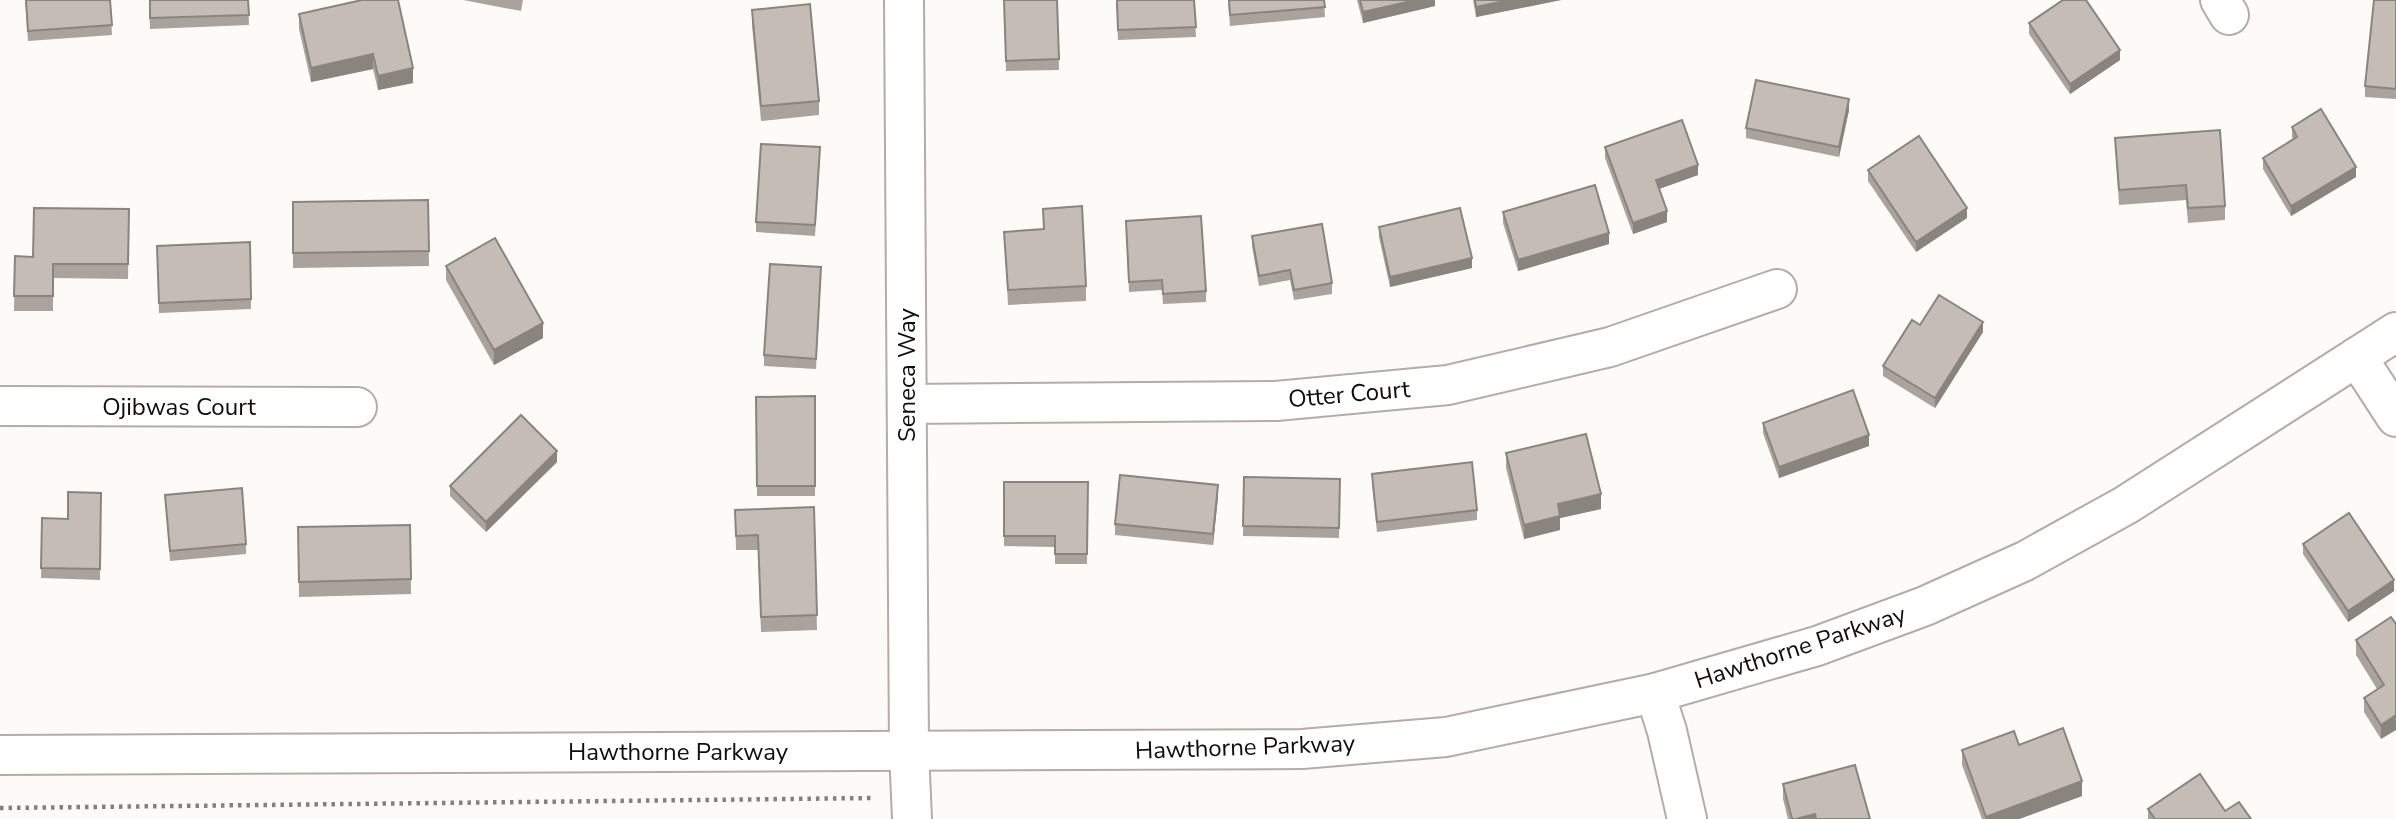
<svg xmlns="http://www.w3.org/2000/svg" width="2396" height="819" font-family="'Nunito Sans',sans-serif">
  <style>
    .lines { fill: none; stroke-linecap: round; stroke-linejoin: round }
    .minor-casing { stroke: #b5aca6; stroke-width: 42 }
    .path { stroke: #84807e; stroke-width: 4.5; stroke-dasharray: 3.5 5; stroke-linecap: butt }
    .minor { stroke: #fff; stroke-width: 38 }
    .wall { fill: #a9a29d }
    .shaded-wall { fill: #8a847f }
    .building { fill: #c5bcb6; stroke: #8a847f; stroke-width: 2 }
    .labels { text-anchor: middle; stroke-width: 5; stroke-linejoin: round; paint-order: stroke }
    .street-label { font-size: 24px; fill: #100d0b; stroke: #fff }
  </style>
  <rect width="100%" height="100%" fill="#fefaf8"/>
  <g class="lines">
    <defs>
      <g id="minor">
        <path d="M 904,0 L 909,750 L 912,819"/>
        <path d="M 2220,0 L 2229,15"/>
        <path d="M 2357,357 L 2396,417"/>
        <path d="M 907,404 L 1276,401 L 1448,385 L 1610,347 L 1777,289"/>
        <path d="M 0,406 L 357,407"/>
        <path d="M 1655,693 L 1667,731 L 1687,819"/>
        <path d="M 0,755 L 1302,749 L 1446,737 L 1655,693 L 1817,646 L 1925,606 L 2025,561 L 2126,505 L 2396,332"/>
      </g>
    </defs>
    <use href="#minor" class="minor-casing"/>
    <path class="path" d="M 0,808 L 874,798"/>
    <use href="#minor" class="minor"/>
  </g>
  <g class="wall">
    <path d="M 25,0 L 110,0 L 112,35 L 28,41 Z"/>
    <path d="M 149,0 L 248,0 L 249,25 L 150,29 Z"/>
    <path d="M 362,0 L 413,83 L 378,90 L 373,69 L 311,82 L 299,29 L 299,14 Z"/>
    <path d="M 463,0 L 523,0 L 521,11 Z"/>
    <path d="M 1004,0 L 1057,0 L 1059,70 L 1006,71 Z"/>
    <path d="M 1116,0 L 1194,0 L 1196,37 L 1118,40 Z"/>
    <path d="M 1228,0 L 1324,0 L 1325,17 L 1230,26 Z"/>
    <path d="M 1357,0 L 1435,0 L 1435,6 L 1363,23 Z"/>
    <path d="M 1473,0 L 1561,0 L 1476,17 Z"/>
    <path d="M 2396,0 L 2396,99 L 2365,97 L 2365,86 Z"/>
    <path d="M 752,10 L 819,101 L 819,115 L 761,121 L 752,25 Z"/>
    <path d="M 2029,23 L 2120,60 L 2070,94 L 2029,34 Z"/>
    <path d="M 1849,110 L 1839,157 L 1746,138 L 1746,128 Z"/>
    <path d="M 2292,127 L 2356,177 L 2291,216 L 2263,169 L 2263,158 L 2293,140 L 2292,137 Z"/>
    <path d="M 2115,138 L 2225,206 L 2225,220 L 2188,223 L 2186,200 L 2119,205 Z"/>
    <path d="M 1605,147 L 1698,175 L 1659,189 L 1667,222 L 1633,234 L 1605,158 Z"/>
    <path d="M 820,158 L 815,236 L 756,232 L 756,222 Z"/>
    <path d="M 1868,170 L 1967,218 L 1916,252 L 1868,181 Z"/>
    <path d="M 428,200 L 429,266 L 293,268 L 293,202 Z"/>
    <path d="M 129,209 L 128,279 L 53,278 L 53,311 L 14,311 L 15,256 L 33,257 Z"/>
    <path d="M 1043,209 L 1086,286 L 1086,301 L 1008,305 L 1004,232 L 1043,229 Z"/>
    <path d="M 1503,212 L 1609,244 L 1518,271 L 1503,223 Z"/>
    <path d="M 1126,221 L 1206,291 L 1206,302 L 1163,304 L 1162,290 L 1129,292 Z"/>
    <path d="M 1379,227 L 1472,268 L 1390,287 L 1379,237 Z"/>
    <path d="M 1252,236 L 1332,283 L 1332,294 L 1294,300 L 1290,280 L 1259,286 L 1252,246 Z"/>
    <path d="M 250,242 L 251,309 L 159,313 L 157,246 Z"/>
    <path d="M 446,266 L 543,338 L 494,365 L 446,280 Z"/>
    <path d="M 821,277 L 816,369 L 764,366 L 764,355 Z"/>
    <path d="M 1920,325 L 1983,332 L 1935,408 L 1883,376 L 1883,366 Z"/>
    <path d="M 815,396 L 815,496 L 757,496 L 756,397 Z"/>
    <path d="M 1763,423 L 1869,446 L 1779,478 L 1763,433 Z"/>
    <path d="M 1506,453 L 1601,509 L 1560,518 L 1560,530 L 1524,539 L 1506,468 Z"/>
    <path d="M 557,462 L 486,532 L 450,496 L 450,486 Z"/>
    <path d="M 1372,474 L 1477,510 L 1477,520 L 1377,532 L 1372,484 Z"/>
    <path d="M 1244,477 L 1340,479 L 1339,538 L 1243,536 Z"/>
    <path d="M 1004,482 L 1088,482 L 1087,564 L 1055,564 L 1055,547 L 1004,546 Z"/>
    <path d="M 101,493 L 100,580 L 41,578 L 42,518 L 68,519 Z"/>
    <path d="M 165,495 L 246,544 L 246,554 L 170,561 Z"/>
    <path d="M 1218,496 L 1213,545 L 1115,535 L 1115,524 Z"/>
    <path d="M 814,507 L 817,630 L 761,632 L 758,550 L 736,550 L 735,510 Z"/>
    <path d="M 410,525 L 411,594 L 299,597 L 298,527 Z"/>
    <path d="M 2303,544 L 2394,591 L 2348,622 L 2303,554 Z"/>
    <path d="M 2396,624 L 2381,739 L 2364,712 L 2364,698 L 2377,689 L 2356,655 L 2356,640 Z"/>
    <path d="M 2019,745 L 2082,796 L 2019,819 L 1982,819 L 1962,765 L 1962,750 Z"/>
    <path d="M 1783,784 L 1870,819 L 1788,819 L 1783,799 Z"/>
    <path d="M 2148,809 L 2225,811 L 2251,819 L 2148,819 Z"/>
  </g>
  <g class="shaded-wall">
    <path d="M 1416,0 L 1435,0 L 1435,6 L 1363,23 L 1363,12 Z"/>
    <path d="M 1510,0 L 1561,0 L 1476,17 L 1476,7 Z"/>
    <path d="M 2120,50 L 2120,60 L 2070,94 L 2070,84 Z"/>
    <path d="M 373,54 L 373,69 L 311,82 L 311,68 Z"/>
    <path d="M 413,68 L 413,83 L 378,90 L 378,76 Z"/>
    <path d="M 1849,99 L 1849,110 L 1839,157 L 1839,147 Z"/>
    <path d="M 1698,165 L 1698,175 L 1656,190 L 1656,180 Z"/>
    <path d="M 2356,167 L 2356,177 L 2291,216 L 2291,206 Z"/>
    <path d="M 1967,208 L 1967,218 L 1916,252 L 1916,242 Z"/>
    <path d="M 1667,211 L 1667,222 L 1633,234 L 1633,223 Z"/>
    <path d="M 1609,233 L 1609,244 L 1518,271 L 1518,260 Z"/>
    <path d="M 1472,258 L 1472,268 L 1390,287 L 1390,277 Z"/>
    <path d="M 1983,322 L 1983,332 L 1935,408 L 1935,398 Z"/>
    <path d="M 543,323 L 543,338 L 494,365 L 494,350 Z"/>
    <path d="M 1869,435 L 1869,446 L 1779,478 L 1779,467 Z"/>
    <path d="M 557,451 L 557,462 L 486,532 L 486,522 Z"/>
    <path d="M 1218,485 L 1218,496 L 1213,545 L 1213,534 Z"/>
    <path d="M 1601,494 L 1601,509 L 1560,518 L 1560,530 L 1524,539 L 1524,525 L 1558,504 Z"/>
    <path d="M 2394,580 L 2394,591 L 2348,622 L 2348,611 Z"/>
    <path d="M 2396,715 L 2396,730 L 2381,739 L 2381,725 Z"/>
    <path d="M 2082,781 L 2082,796 L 2019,819 L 1986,819 L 1986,817 Z"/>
    <path d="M 1815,814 L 1815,819 L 1796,819 Z"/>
  </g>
  <g class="building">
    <path d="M 26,0 L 110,0 L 112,25 L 28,31 Z"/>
    <path d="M 150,0 L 248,0 L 249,15 L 150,18 Z"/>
    <path d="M 362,0 L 398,0 L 413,68 L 378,76 L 373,54 L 311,68 L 299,14 Z"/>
    <path d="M 1004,0 L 1057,0 L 1059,59 L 1006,61 Z"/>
    <path d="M 1117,0 L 1194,0 L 1196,27 L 1118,30 Z"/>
    <path d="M 1229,0 L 1324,0 L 1325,7 L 1230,15 Z"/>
    <path d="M 1360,0 L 1416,0 L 1363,12 Z"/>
    <path d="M 1475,0 L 1510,0 L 1476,7 Z"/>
    <path d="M 2063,0 L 2086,0 L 2120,50 L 2070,84 L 2029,23 Z"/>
    <path d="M 2374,0 L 2396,0 L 2396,89 L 2365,86 Z"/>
    <path d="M 810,4 L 819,101 L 761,106 L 752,10 Z"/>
    <path d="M 1756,80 L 1849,99 L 1839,147 L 1746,128 Z"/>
    <path d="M 2321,109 L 2356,167 L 2291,206 L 2263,158 L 2297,137 L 2292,127 Z"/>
    <path d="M 1682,120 L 1698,165 L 1656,180 L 1667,211 L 1633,223 L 1605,147 Z"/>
    <path d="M 2220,130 L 2225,206 L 2188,208 L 2186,185 L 2119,190 L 2115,138 Z"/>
    <path d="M 1919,136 L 1967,208 L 1916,242 L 1868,170 Z"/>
    <path d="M 761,144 L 820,147 L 815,225 L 756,222 Z"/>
    <path d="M 1595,185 L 1609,233 L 1518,260 L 1503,212 Z"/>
    <path d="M 428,200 L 429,251 L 293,253 L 293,202 Z"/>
    <path d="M 1082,206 L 1086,286 L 1008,290 L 1004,232 L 1044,229 L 1043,209 Z"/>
    <path d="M 34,208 L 129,209 L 128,264 L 53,264 L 53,296 L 14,296 L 15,256 L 33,257 Z"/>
    <path d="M 1460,208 L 1472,258 L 1390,277 L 1379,227 Z"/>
    <path d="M 1201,216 L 1206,291 L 1163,294 L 1162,280 L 1129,282 L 1126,221 Z"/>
    <path d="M 1322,224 L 1332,283 L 1294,290 L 1290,270 L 1259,276 L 1252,236 Z"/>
    <path d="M 495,238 L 543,323 L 494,350 L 446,266 Z"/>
    <path d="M 250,242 L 251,299 L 159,303 L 157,246 Z"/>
    <path d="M 770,264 L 821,267 L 816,359 L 764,355 Z"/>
    <path d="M 1939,295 L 1983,322 L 1935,398 L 1883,366 L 1912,320 L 1920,325 Z"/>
    <path d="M 1853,390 L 1869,435 L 1779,467 L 1763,423 Z"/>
    <path d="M 815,396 L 815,486 L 757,486 L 756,397 Z"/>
    <path d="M 521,415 L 557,451 L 486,522 L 450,486 Z"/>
    <path d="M 1586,434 L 1601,494 L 1558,504 L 1560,516 L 1524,525 L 1506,453 Z"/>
    <path d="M 1472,462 L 1477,510 L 1377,522 L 1372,474 Z"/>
    <path d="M 1120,475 L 1218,485 L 1213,534 L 1115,524 Z"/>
    <path d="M 1244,477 L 1340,479 L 1339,528 L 1243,526 Z"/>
    <path d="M 1004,482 L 1088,482 L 1087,554 L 1055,554 L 1055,536 L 1004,536 Z"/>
    <path d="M 242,488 L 246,544 L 170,551 L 165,495 Z"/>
    <path d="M 68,492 L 101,493 L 100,569 L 41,568 L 42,518 L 68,519 Z"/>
    <path d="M 814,507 L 817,615 L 761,617 L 758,535 L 736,536 L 735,510 Z"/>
    <path d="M 2349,513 L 2394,580 L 2348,611 L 2303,544 Z"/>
    <path d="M 410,525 L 411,579 L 299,582 L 298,527 Z"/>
    <path d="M 2391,617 L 2396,624 L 2396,715 L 2381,725 L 2364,698 L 2384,685 L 2356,640 Z"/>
    <path d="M 2063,728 L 2082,781 L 1986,817 L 1962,750 L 2014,731 L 2019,745 Z"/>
    <path d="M 1855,765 L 1870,819 L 1816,819 L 1815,814 L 1796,819 L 1792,819 L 1783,784 Z"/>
    <path d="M 2200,774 L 2225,811 L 2239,802 L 2251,819 L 2155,819 L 2148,809 Z"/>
  </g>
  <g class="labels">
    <g class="street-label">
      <text transform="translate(907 375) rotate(-90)" y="8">Seneca Way</text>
      <text transform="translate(1349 394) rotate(-5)" y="8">Otter Court</text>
      <text x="179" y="415">Ojibwas Court</text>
      <text transform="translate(1800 647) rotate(-18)" y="8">Hawthorne Parkway</text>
      <text transform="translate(1245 747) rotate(-2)" y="8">Hawthorne Parkway</text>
      <text x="678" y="760">Hawthorne Parkway</text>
    </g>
  </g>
</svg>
